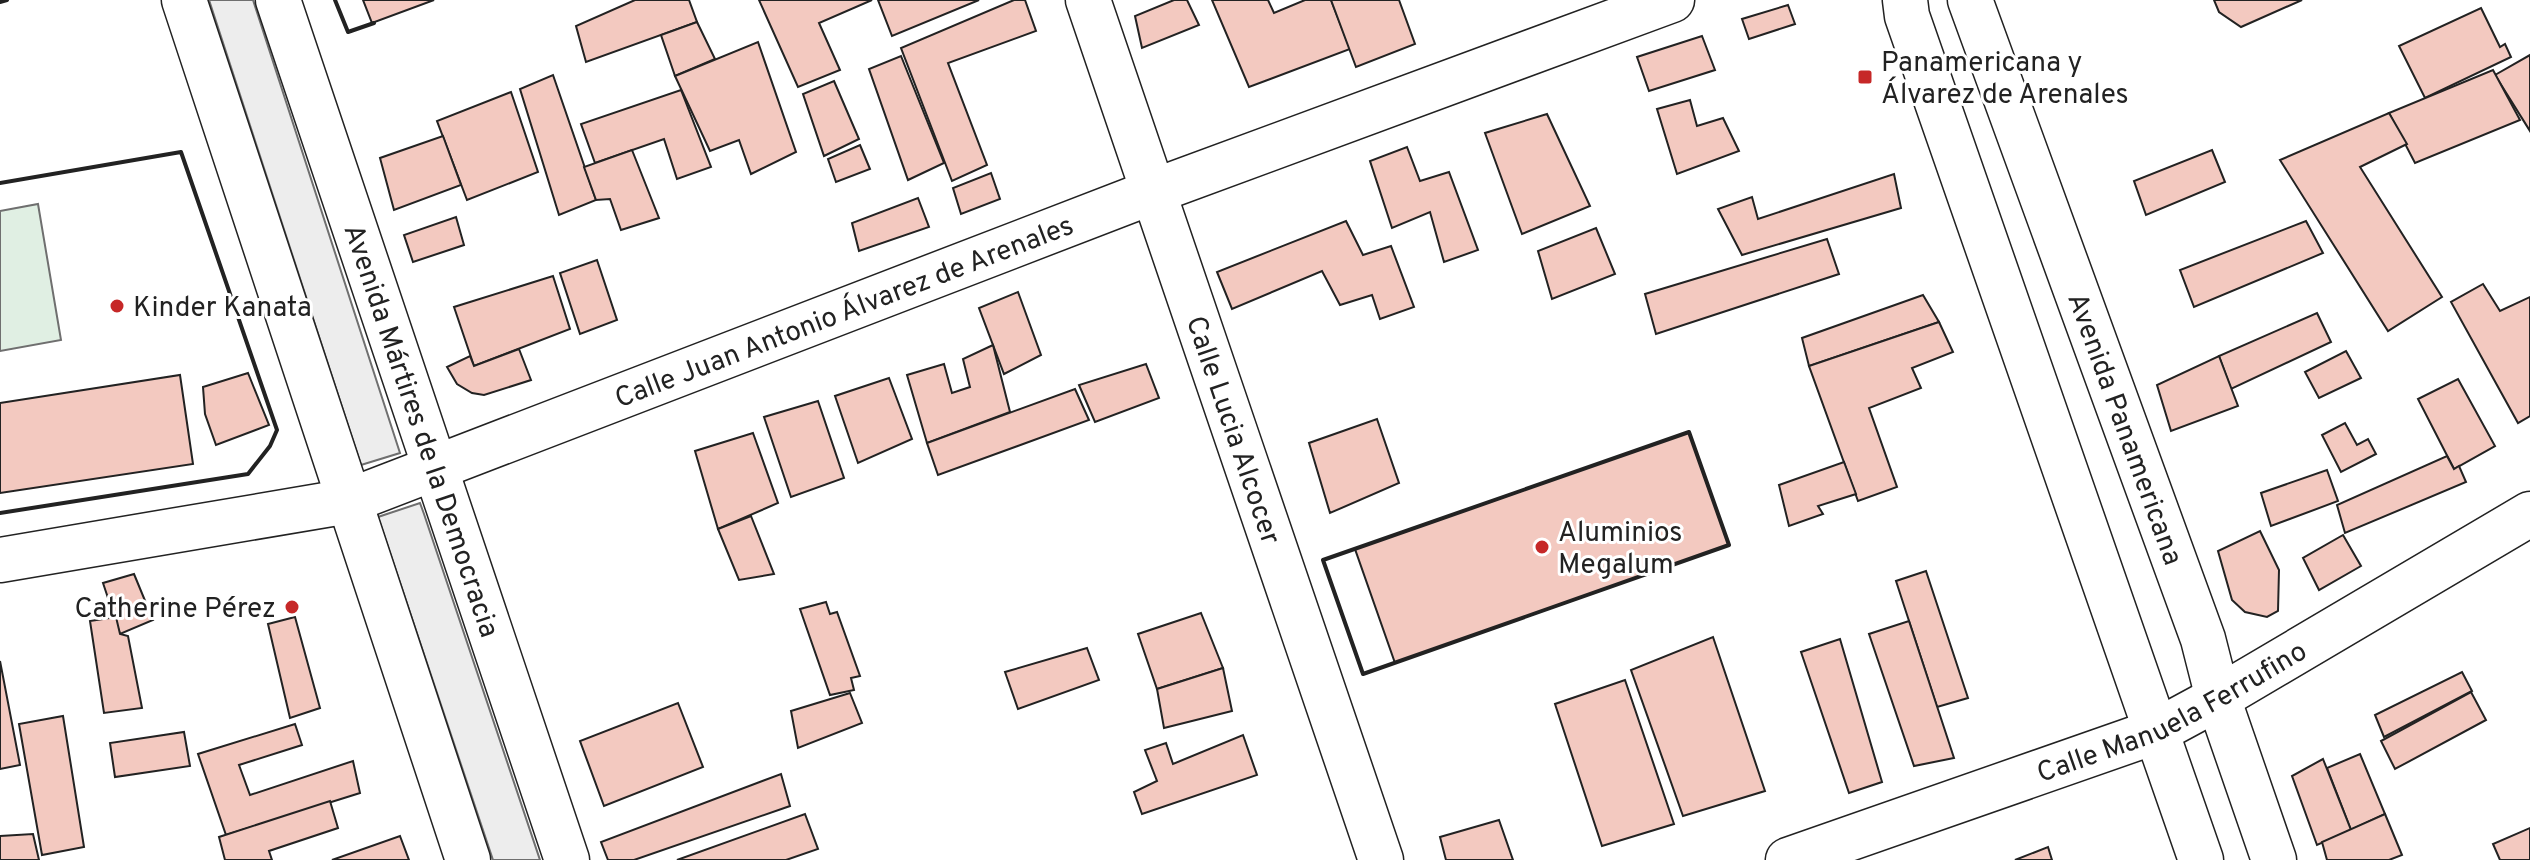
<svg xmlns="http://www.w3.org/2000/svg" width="2530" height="860" font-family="Overpass,sans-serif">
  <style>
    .green { fill: #e0efe3; stroke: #6f6f6f; stroke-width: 2 }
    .parking { fill: #ededed; stroke: #6f6f6f; stroke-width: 2 }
    .building { fill: #f3c9c0; stroke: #222; stroke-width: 2 }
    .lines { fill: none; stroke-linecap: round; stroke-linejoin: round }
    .street-casing { stroke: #222; stroke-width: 47 }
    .primary-casing { stroke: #222; stroke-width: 47 }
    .street { stroke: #fff; stroke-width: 44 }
    .primary { stroke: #fff; stroke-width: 44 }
    .wall { stroke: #222; stroke-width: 4 }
    .poi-dot { fill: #c62828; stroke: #fff; stroke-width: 3 }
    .labels { text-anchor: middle; stroke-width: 6; stroke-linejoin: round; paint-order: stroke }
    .poi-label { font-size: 28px; fill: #222; stroke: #fff; text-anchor: start }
    .street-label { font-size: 28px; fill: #222; stroke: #fff }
  </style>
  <rect width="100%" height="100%" fill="#fff"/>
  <path class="green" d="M 38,204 L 61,340 L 0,351 L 0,211 Z"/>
  <g class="parking">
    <path d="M 209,0 L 253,0 L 400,453 L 361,465 Z"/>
    <path d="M 420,503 L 424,514 L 540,860 L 493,860 L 378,517 Z"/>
  </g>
  <g class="building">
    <path d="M 363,0 L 434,0 L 372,23 Z"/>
    <path d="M 635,0 L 689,0 L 697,22 L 586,62 L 576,26 Z"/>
    <path d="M 759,0 L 872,0 L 819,23 L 840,70 L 798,87 Z"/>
    <path d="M 878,0 L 979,0 L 892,36 Z"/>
    <path d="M 1014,0 L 1025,0 L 1036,31 L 948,63 L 987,165 L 952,181 L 901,48 Z"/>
    <path d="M 1174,0 L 1187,0 L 1199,25 L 1142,48 L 1135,16 Z"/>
    <path d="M 1212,0 L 1268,0 L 1274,13 L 1305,0 L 1331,0 L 1350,49 L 1249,87 Z"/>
    <path d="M 1331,0 L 1399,0 L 1415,44 L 1356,67 Z"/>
    <path d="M 2214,0 L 2302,0 L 2241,27 L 2219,12 Z"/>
    <path d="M 1788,5 L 1795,24 L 1749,39 L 1742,19 Z"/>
    <path d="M 2481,8 L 2500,47 L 2505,44 L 2511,57 L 2425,98 L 2399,46 Z"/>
    <path d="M 697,22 L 715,59 L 675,76 L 661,35 Z"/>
    <path d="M 1702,36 L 1715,70 L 1649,91 L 1637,57 Z"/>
    <path d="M 758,42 L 796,152 L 751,174 L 739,140 L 710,151 L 675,76 Z"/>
    <path d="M 2530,55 L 2530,131 L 2495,75 Z"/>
    <path d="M 901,56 L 944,163 L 908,180 L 869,69 Z"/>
    <path d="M 2493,70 L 2520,120 L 2415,163 L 2389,113 Z"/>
    <path d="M 553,75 L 596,200 L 559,215 L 520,89 Z"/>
    <path d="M 834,81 L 859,139 L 824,156 L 803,94 Z"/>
    <path d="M 681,90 L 711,167 L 677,179 L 664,139 L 595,163 L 581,124 Z"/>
    <path d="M 511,92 L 538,172 L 467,200 L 437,121 Z"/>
    <path d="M 1690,100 L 1697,126 L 1723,118 L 1739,151 L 1677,174 L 1657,109 Z"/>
    <path d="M 2389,113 L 2407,144 L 2360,167 L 2442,297 L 2388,331 L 2280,160 Z"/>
    <path d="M 1547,114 L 1590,206 L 1522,234 L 1485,133 Z"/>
    <path d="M 443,136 L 461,185 L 394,210 L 380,158 Z"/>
    <path d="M 860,145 L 870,169 L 836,182 L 828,159 Z"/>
    <path d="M 1407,147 L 1420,181 L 1449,172 L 1478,250 L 1444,262 L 1430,212 L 1392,228 L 1370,161 Z"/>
    <path d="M 632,150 L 659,218 L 621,230 L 610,199 L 596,200 L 584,167 Z"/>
    <path d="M 2212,150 L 2225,182 L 2146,215 L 2134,181 Z"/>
    <path d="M 991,173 L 1000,199 L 961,214 L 953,188 Z"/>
    <path d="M 1894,174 L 1901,208 L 1742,255 L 1718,209 L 1752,197 L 1758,219 Z"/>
    <path d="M 918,198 L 929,227 L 859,251 L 852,223 Z"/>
    <path d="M 456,217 L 464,245 L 413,262 L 404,235 Z"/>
    <path d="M 1346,221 L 1363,255 L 1391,246 L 1414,307 L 1380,319 L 1372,295 L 1340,305 L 1322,271 L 1232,309 L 1217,272 Z"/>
    <path d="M 2306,221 L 2323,253 L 2194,307 L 2180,270 Z"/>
    <path d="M 1596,228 L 1615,274 L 1552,299 L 1538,251 Z"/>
    <path d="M 1827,239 L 1839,274 L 1656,334 L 1645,294 Z"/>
    <path d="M 597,260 L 617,320 L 580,334 L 560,273 Z"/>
    <path d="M 553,276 L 570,329 L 474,366 L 454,307 Z"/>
    <path d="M 2483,284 L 2500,311 L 2530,297 L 2530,416 L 2518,423 L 2451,302 Z"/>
    <path d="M 1018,292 L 1041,355 L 1004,374 L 979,308 Z"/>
    <path d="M 1923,295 L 1939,322 L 1809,366 L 1802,338 Z"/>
    <path d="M 2317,313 L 2331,342 L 2231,389 L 2219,356 Z"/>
    <path d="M 1939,322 L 1953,352 L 1912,368 L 1921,388 L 1869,408 L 1897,487 L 1858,501 L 1809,366 Z"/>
    <path d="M 993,345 L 1010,412 L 927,443 L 907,375 L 944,364 L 952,393 L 970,387 L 963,359 Z"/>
    <path d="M 519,349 L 531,380 L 484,395 L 472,393 L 457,384 L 447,367 L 470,356 L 474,366 Z"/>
    <path d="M 2346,351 L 2361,378 L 2319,398 L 2305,372 Z"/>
    <path d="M 2219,356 L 2238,406 L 2171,431 L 2157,385 Z"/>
    <path d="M 1146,364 L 1159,398 L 1095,422 L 1079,385 Z"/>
    <path d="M 248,373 L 269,425 L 216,445 L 205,414 L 203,387 Z"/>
    <path d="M 180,375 L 193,464 L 0,493 L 0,403 Z"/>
    <path d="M 889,378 L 912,439 L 858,463 L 835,396 Z"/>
    <path d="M 2458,379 L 2495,446 L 2454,469 L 2418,399 Z"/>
    <path d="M 1075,389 L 1089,420 L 938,475 L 927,443 Z"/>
    <path d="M 818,401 L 844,478 L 791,497 L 764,417 Z"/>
    <path d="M 1377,419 L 1399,483 L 1330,513 L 1309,443 Z"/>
    <path d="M 2345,423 L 2357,445 L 2368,439 L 2376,454 L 2341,472 L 2322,435 Z"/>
    <path d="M 1689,432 L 1729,545 L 1395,663 L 1355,549 Z"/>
    <path d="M 753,433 L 778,503 L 718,529 L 695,451 Z"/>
    <path d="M 2447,456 L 2454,469 L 2459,466 L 2466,482 L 2345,533 L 2337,505 Z"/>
    <path d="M 1844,462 L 1856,494 L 1818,506 L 1823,514 L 1789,526 L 1779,485 Z"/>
    <path d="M 2327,470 L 2338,501 L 2271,526 L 2261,493 Z"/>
    <path d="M 751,516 L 774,574 L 739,580 L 718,529 Z"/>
    <path d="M 2260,531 L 2279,570 L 2278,611 L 2267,617 L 2245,612 L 2232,600 L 2218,551 Z"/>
    <path d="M 2343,535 L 2361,566 L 2319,590 L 2303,558 Z"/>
    <path d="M 1926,571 L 1968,698 L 1937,707 L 1896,581 Z"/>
    <path d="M 134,574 L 153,620 L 120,634 L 103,583 Z"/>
    <path d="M 826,602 L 830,614 L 837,612 L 860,676 L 851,678 L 854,690 L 830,695 L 800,609 Z"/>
    <path d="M 1201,613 L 1223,668 L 1157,689 L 1138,634 Z"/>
    <path d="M 116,617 L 120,634 L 128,636 L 142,708 L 104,713 L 90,621 Z"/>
    <path d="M 295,617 L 320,708 L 290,718 L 268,624 Z"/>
    <path d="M 1909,621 L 1954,758 L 1914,766 L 1869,634 Z"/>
    <path d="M 1713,637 L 1765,791 L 1683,816 L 1631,670 Z"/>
    <path d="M 1840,639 L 1882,782 L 1849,793 L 1801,652 Z"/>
    <path d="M 1087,648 L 1099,680 L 1018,709 L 1005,672 Z"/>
    <path d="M 0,661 L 20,765 L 0,769 Z"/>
    <path d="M 1223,668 L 1232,711 L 1164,728 L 1157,689 Z"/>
    <path d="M 2462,672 L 2472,691 L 2384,737 L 2375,715 Z"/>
    <path d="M 1625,680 L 1674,824 L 1602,846 L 1555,704 Z"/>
    <path d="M 2471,692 L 2486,720 L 2395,769 L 2381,741 Z"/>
    <path d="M 850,693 L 862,723 L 798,748 L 791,711 Z"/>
    <path d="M 678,703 L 703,767 L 604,806 L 580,741 Z"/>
    <path d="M 63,716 L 84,847 L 42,855 L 19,724 Z"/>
    <path d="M 295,724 L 302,745 L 239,765 L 250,795 L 353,761 L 360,793 L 226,835 L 198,754 Z"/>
    <path d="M 184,732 L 190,766 L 115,777 L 110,743 Z"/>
    <path d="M 1243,735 L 1257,775 L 1142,814 L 1134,792 L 1157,781 L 1145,750 L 1166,743 L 1173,764 Z"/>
    <path d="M 2360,754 L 2385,814 L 2351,830 L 2327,768 Z"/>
    <path d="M 2323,759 L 2351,830 L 2317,845 L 2292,776 Z"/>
    <path d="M 781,774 L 790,806 L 634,860 L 608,860 L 601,842 Z"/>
    <path d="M 330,801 L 338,828 L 269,851 L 272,860 L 225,860 L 219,837 Z"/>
    <path d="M 805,814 L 818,849 L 786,860 L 677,860 Z"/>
    <path d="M 2385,814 L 2402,855 L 2389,860 L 2327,860 L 2322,842 Z"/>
    <path d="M 1499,820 L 1513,860 L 1446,860 L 1440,837 Z"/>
    <path d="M 2530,828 L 2530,860 L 2500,860 L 2493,844 Z"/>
    <path d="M 33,834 L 39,860 L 0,860 L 0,836 Z"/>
    <path d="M 400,836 L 409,860 L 332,860 Z"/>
    <path d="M 2048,847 L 2052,860 L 2015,860 Z"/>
  </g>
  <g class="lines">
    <defs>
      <g id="street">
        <path d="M 184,0 L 468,860"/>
        <path id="s1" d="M 278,0 L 567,860"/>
        <path id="s2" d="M 1088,0 L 1381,860"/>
        <path id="s3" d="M 0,560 L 349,501 L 1152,192 L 1672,0"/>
        <path id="s4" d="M 1788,860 L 2157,731 L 2218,698 L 2530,514"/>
      </g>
      <g id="primary">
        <path d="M 1905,0 L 1907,16 L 2201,860"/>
        <path id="s5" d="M 1970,0 L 2203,639 L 2218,698 L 2274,860"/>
      </g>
    </defs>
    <use href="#street" class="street-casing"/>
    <use href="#primary" class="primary-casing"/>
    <use href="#street" class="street"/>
    <use href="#primary" class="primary"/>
    <g class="wall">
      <path d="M 335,0 L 348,32 L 374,23"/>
      <path d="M 0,2 L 7,0"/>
      <path d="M 0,183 L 181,152 L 277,430 L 270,446 L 248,474 L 0,513"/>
      <path d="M 1689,432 L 1729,545 L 1363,674 L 1323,560 Z"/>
    </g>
  </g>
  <g class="poi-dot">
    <rect x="1857" y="69" width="16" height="16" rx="4"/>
    <circle cx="117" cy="306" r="8"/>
    <circle cx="1542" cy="547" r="8"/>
    <circle cx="292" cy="607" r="8"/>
  </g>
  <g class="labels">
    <g class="poi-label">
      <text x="1881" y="71">Panamericana y<tspan x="1881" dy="32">Álvarez de Arenales</tspan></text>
      <text x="133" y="316">Kinder Kanata</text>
      <text x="1558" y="541">Aluminios<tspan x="1558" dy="32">Megalum</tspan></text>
      <text x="276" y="617" text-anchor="end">Catherine Pérez</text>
    </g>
    <g class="street-label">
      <text dy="10" stroke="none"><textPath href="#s3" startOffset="884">Calle Juan Antonio Álvarez de Arenales</textPath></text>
      <text dy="10" stroke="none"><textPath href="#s5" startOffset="456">Avenida Panamericana</textPath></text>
      <text dy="10" stroke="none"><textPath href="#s1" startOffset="454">Avenida Mártires de la Democracia</textPath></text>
      <text dy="10" stroke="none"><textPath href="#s2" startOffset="454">Calle Lucia Alcocer</textPath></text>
      <text dy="10" stroke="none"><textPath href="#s4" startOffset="412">Calle Manuela Ferrufino</textPath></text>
    </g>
  </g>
</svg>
